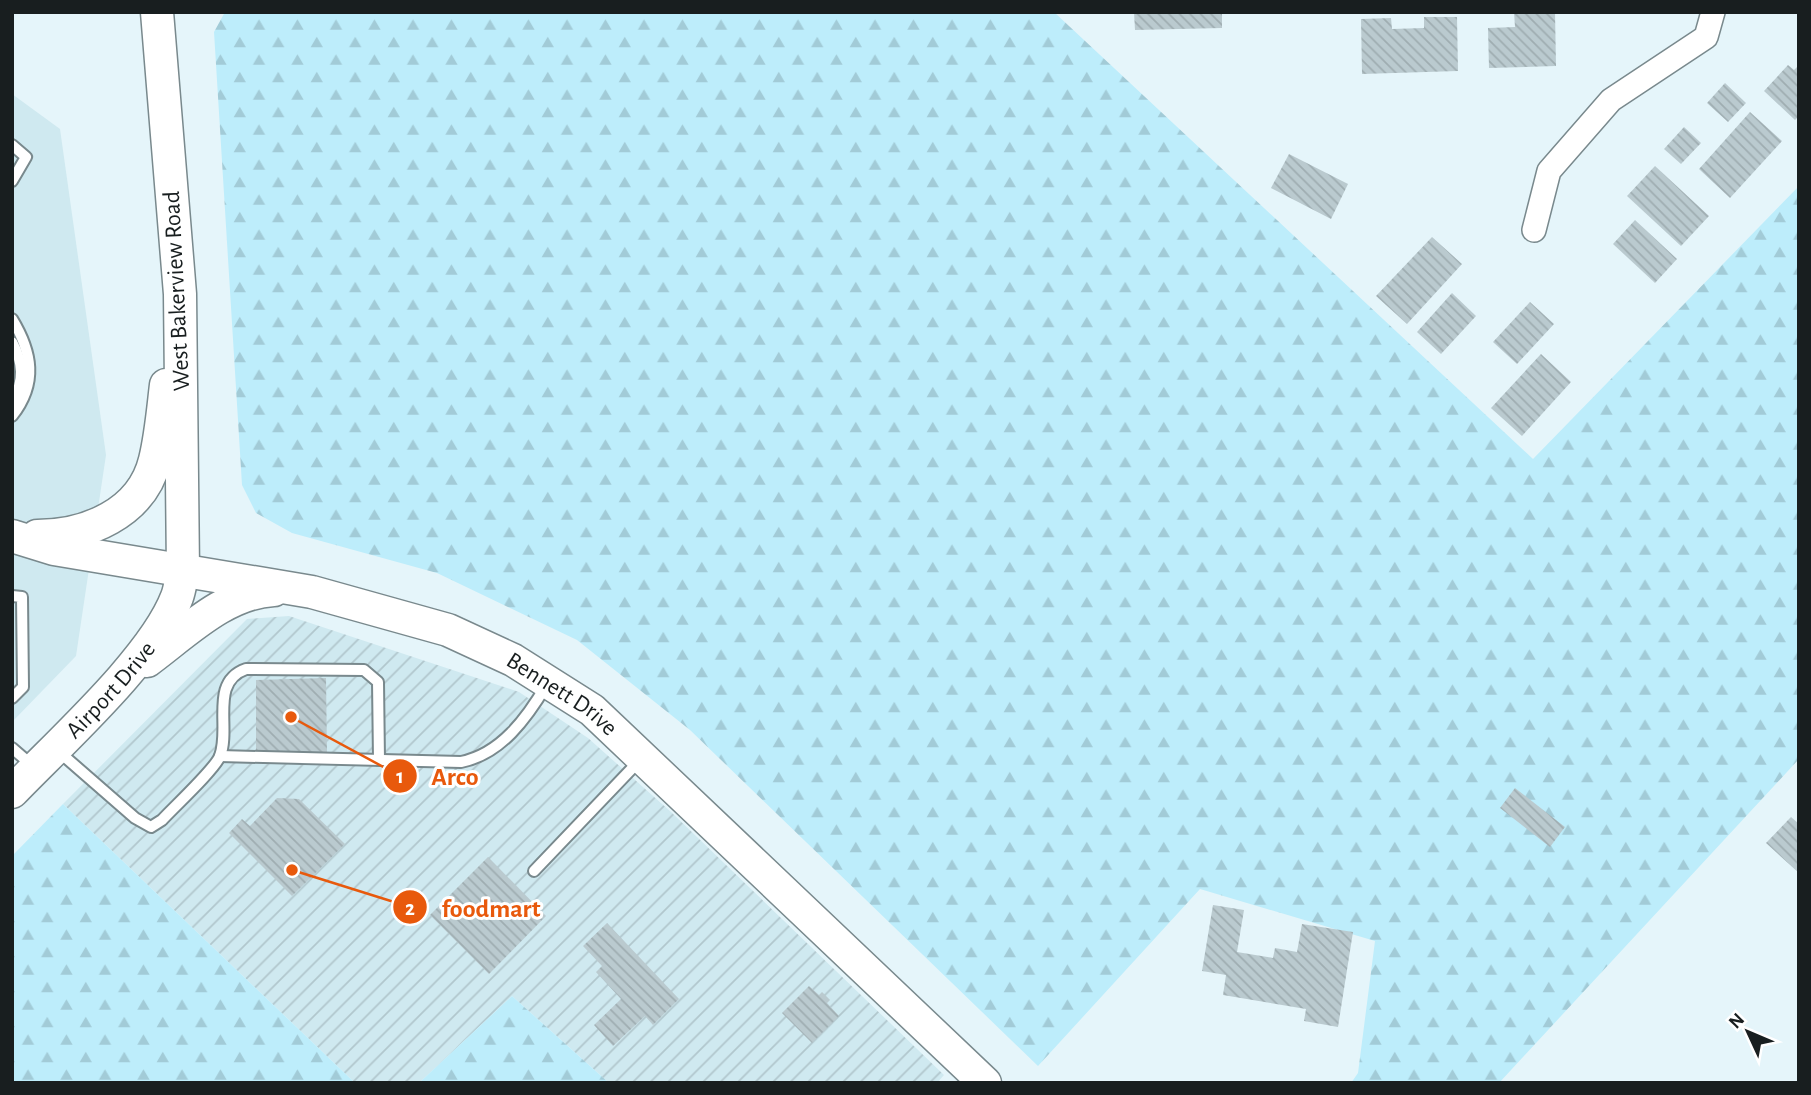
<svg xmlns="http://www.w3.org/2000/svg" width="1811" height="1095" font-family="'Alegreya Sans',sans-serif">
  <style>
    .built { fill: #cfe9f0 }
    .industrial { fill: url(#industrial-furrows) }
    .forest { fill: url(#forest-firs) }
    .building { fill: url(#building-back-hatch) }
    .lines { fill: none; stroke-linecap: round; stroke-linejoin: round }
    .lane-casing { stroke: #79898d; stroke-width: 14 }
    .street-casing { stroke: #79898d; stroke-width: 26 }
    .secondary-casing { stroke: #79898d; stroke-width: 35 }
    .lane { stroke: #fff; stroke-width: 10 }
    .street { stroke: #fff; stroke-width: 23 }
    .secondary { stroke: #fff; stroke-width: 32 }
    .labels { text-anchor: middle; stroke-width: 6; stroke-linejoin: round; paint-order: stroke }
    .street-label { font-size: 24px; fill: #181e1f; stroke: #fff }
    .leader { fill: none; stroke: #e8590c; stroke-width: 2.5 }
    .callout-dot { fill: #e8590c; stroke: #fff; stroke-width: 2.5 }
    .mark-label { font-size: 21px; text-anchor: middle; font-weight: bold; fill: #fff }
    .callout-label { font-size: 26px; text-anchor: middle; font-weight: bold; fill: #e8590c; stroke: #fff; stroke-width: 6; stroke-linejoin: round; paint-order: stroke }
  </style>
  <defs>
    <pattern id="industrial-furrows" width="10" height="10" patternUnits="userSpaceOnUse" patternTransform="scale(1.75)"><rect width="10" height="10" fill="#cfe9f0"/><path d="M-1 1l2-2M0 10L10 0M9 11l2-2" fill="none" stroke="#b1c7cd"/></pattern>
    <pattern id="forest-firs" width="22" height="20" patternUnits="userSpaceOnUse" patternTransform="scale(1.75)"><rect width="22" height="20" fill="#bdedfb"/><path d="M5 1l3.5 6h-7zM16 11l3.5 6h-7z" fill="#a2cbd7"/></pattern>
    <pattern id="building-back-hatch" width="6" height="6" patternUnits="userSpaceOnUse" patternTransform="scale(1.75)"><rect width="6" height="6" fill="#bacacf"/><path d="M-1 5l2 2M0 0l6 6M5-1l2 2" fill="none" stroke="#9fadb1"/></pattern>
  </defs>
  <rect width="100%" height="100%" fill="#e5f5fa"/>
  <path class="built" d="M 12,94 L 60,129 L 106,455 L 76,656 L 12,722 Z"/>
  <path class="industrial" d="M 289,616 L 519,692 L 588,738 L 671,812 L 944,1075 L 937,1083 L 609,1083 L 512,996 L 419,1083 L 355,1083 L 63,804 L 247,619 Z"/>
  <g class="forest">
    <path d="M 225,12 L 1054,12 L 1533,459 L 1799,186 L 1799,759 L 1499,1083 L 1351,1083 L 1358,1073 L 1375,941 L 1200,889 L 1038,1066 L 690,730 L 577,640 L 437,573 L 292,533 L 256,513 L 242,485 L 214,32 Z"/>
    <path d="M 63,804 L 355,1083 L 12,1083 L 12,856 Z"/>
    <path d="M 512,996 L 609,1083 L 419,1083 Z"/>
  </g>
  <g class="building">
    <path d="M 1134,12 L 1222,12 L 1222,28 L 1135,30 Z"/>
    <path d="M 1514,12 L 1555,12 L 1556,66 L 1489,68 L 1488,28 L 1515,27 Z"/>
    <path d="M 1424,17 L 1457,17 L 1458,71 L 1362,74 L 1361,19 L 1391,18 L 1392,29 L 1424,28 Z"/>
    <path d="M 1788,65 L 1794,70 L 1799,65 L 1799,116 L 1795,120 L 1764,91 Z"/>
    <path d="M 1725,83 L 1746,103 L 1728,122 L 1707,103 Z"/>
    <path d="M 1750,112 L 1782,141 L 1730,198 L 1699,169 Z"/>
    <path d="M 1684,127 L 1701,143 L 1681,164 L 1664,149 Z"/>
    <path d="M 1289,154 L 1348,184 L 1331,219 L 1271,188 Z"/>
    <path d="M 1655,166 L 1709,216 L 1681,246 L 1627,196 Z"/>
    <path d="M 1635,220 L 1677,259 L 1655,283 L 1613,244 Z"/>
    <path d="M 1432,237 L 1462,264 L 1407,324 L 1376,296 Z"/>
    <path d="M 1452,293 L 1476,316 L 1441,354 L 1417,332 Z"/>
    <path d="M 1530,302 L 1554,324 L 1517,364 L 1493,342 Z"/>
    <path d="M 1541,354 L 1571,382 L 1522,436 L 1491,408 Z"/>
    <path d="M 326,678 L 327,754 L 256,755 L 256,680 Z"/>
    <path d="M 1515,788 L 1565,827 L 1550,847 L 1500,808 Z"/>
    <path d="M 277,798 L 299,799 L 345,844 L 292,896 L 229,833 L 242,819 L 250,826 Z"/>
    <path d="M 1791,817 L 1799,824 L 1799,873 L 1766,843 Z"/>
    <path d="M 488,857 L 546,916 L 489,974 L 430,915 Z"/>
    <path d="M 1213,905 L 1244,910 L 1237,952 L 1273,958 L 1275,948 L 1297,952 L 1302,924 L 1353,932 L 1338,1027 L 1304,1021 L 1306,1009 L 1223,995 L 1226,975 L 1202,971 Z"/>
    <path d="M 607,923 L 679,999 L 653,1025 L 645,1016 L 613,1046 L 594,1025 L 621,999 L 596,972 L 602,966 L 583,946 Z"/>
    <path d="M 809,986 L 819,995 L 822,992 L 830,1000 L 827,1003 L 839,1016 L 812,1043 L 782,1013 Z"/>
  </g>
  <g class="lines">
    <defs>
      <g id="lane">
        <path d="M 12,145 L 26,157 L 12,181"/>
        <path d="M 12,319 C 32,352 38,383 12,416"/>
        <path d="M 12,342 C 23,362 25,381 12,401"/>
        <path d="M 12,596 L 22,597 L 23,687 L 12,698"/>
        <path d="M 12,748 L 34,767"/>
        <path d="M 57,750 L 135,818 L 151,827 L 162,820 C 174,807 215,769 220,756 C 231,727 209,682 246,669 L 364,670 L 378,682 L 379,760"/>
        <path d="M 220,756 L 461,762 C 501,754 527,718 547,684"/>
        <path d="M 534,871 L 641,759"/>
      </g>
      <path id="street" d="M 1534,230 L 1549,171 L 1611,100 L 1706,37 L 1713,12"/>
      <g id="secondary">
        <path id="s1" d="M 12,536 L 54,549 L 312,592 L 448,630 L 513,660 L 592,710 L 985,1083"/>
        <path d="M 37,536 C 86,536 142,514 155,460 C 161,436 163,410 166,385"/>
        <path d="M 147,661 C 184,634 225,592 274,590"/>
        <path id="s2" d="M 12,792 C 59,743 154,658 177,597 C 180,589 181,579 183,571 L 180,294 L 157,12"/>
      </g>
    </defs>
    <use href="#lane" class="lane-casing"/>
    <use href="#street" class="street-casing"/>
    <use href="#secondary" class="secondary-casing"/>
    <use href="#lane" class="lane"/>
    <use href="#street" class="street"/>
    <use href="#secondary" class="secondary"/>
  </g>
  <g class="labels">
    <g class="street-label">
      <text transform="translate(176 291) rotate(-93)" y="8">West Bakerview Road</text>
      <text dy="8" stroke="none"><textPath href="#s2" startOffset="142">Airport Drive</textPath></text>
      <text dy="8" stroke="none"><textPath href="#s1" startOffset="578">Bennett Drive</textPath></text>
    </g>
  </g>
  <path class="leader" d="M291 717L400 776M292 870L410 907"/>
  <g class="callout-dot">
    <circle cx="291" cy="717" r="7"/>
    <circle cx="292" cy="870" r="7"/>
    <circle cx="400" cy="776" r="18"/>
    <circle cx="410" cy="907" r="18"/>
  </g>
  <g class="mark-label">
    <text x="400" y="783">1</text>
    <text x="410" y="915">2</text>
  </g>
  <g class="callout-label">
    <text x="455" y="785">Arco</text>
    <text x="491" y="917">foodmart</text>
  </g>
  <rect width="1811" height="1095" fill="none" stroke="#181e1f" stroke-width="28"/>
  <g transform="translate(1748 1032) rotate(314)" stroke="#ffffff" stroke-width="5" paint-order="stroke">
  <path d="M0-5L12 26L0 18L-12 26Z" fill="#181e1f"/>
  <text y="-10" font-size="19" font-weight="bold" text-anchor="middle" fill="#181e1f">N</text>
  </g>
</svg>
